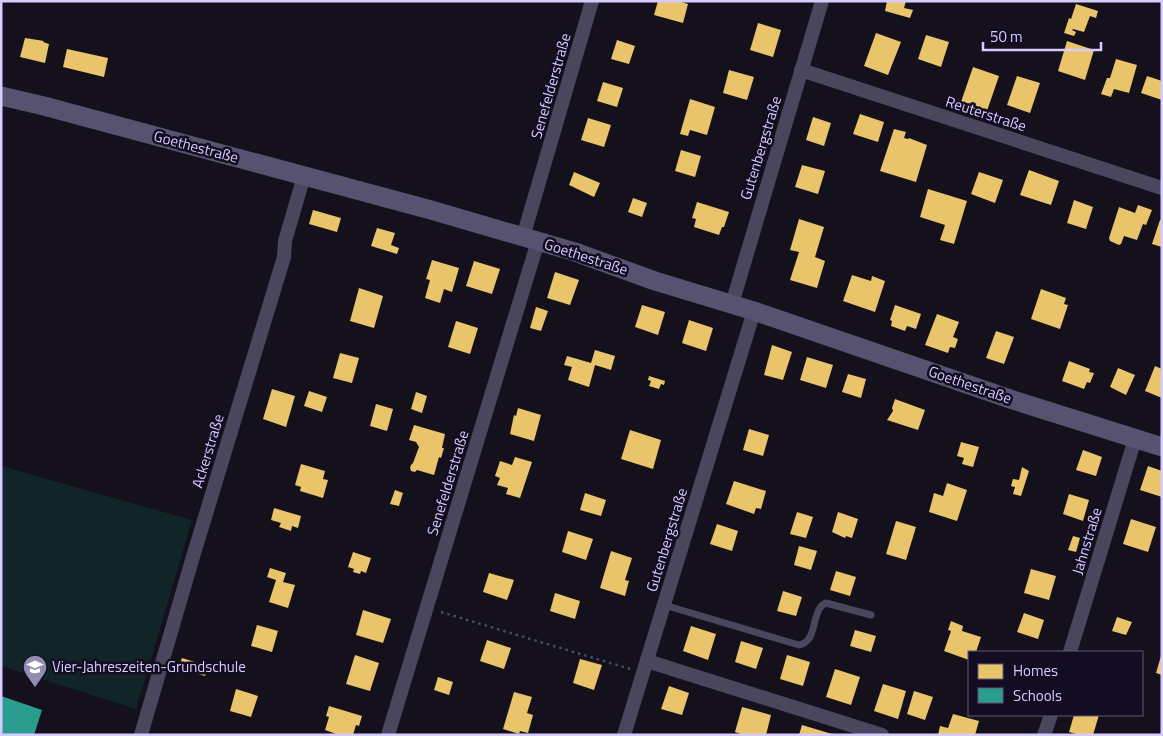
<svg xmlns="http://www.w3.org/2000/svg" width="1163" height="736" font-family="'Titillium Web',sans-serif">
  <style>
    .green { fill: #112528 }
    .homes { fill: #e9c46a }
    .schools { fill: #2a9d8f }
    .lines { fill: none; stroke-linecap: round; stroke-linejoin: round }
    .path { stroke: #444e5d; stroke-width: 2.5; stroke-dasharray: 2.5 4; stroke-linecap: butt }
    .lane { stroke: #4a465d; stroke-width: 7 }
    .street { stroke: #4a465d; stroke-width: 14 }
    .secondary { stroke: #575270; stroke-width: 19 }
    .labels { text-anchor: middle; stroke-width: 5; stroke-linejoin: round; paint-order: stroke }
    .street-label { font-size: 15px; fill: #d7ccff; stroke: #120d20 }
    .poi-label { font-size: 15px; fill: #d7ccff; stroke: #120d20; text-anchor: start }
  </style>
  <rect width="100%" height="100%" fill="#14111c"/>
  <path class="green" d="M 1,466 L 192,520 L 136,709 L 1,666 Z"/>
  <g class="homes">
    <path d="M 658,1 L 678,1 L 688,4 L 683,23 L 654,15 Z"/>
    <path d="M 887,1 L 906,1 L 904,8 L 913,10 L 910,18 L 885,11 Z"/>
    <path d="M 1076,4 L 1098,11 L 1096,18 L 1090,16 L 1084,32 L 1073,29 L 1072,30 L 1076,32 L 1074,36 L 1064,33 L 1069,18 L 1071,19 Z"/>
    <path d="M 758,23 L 781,30 L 773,57 L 750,50 Z"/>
    <path d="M 876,33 L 901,42 L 888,75 L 864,66 Z"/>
    <path d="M 926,35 L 949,42 L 941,67 L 918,59 Z"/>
    <path d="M 25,38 L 44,41 L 43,42 L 49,44 L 45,63 L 20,57 Z"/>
    <path d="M 617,40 L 635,46 L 629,64 L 611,59 Z"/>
    <path d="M 1067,41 L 1094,50 L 1085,80 L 1058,71 Z"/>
    <path d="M 67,49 L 108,58 L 104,77 L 63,67 Z"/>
    <path d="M 1116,59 L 1137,65 L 1129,93 L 1114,89 L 1111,97 L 1101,94 L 1107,78 L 1110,78 Z"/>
    <path d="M 973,67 L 999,76 L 987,111 L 961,102 Z"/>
    <path d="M 729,70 L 754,77 L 747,100 L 723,93 Z"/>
    <path d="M 1017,76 L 1040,83 L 1030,113 L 1007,105 Z"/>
    <path d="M 1147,76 L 1162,81 L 1162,100 L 1141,93 Z"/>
    <path d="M 603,82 L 623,88 L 617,107 L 597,101 Z"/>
    <path d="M 690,99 L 715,107 L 707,135 L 690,130 L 688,136 L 680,134 Z"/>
    <path d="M 860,114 L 884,122 L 878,142 L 853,134 Z"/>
    <path d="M 813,117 L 831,123 L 824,146 L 806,140 Z"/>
    <path d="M 588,118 L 611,125 L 604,147 L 581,140 Z"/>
    <path d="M 894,129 L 906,132 L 904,138 L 908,139 L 909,138 L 927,145 L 916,182 L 880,171 Z"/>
    <path d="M 681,150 L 701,156 L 695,177 L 675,171 Z"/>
    <path d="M 802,165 L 825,171 L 818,194 L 795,187 Z"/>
    <path d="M 1029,170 L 1059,181 L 1051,205 L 1020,195 Z"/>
    <path d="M 574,172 L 600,183 L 594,197 L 569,185 Z"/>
    <path d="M 979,172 L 1003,180 L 995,203 L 971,194 Z"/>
    <path d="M 928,189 L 967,201 L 954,244 L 940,240 L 945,225 L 920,217 Z"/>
    <path d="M 633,198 L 647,203 L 642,217 L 628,212 Z"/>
    <path d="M 1074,200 L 1093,207 L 1086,229 L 1067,223 Z"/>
    <path d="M 697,202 L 729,212 L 724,227 L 722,227 L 719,235 L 694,227 L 696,219 L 692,218 Z"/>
    <path d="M 1138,205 L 1152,210 L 1146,225 L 1143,224 L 1137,240 L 1124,236 L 1121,244 L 1119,245 L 1110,241 L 1109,238 L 1119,207 L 1135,213 Z"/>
    <path d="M 313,210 L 341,218 L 337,232 L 309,224 Z"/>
    <path d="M 799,219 L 824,227 L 815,257 L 825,261 L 817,288 L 790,280 L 799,252 L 790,250 Z"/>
    <path d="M 1160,220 L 1162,221 L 1162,247 L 1152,244 Z"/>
    <path d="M 377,228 L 395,233 L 391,245 L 399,248 L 397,254 L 371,246 Z"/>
    <path d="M 432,260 L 459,268 L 452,292 L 444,289 L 440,303 L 425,298 L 430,280 L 426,279 Z"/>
    <path d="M 474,261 L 500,269 L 492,294 L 466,286 Z"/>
    <path d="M 555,272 L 579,280 L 570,305 L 547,298 Z"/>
    <path d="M 852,275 L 871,281 L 872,276 L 885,281 L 875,312 L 843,301 Z"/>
    <path d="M 359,288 L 383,296 L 374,328 L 350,321 Z"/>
    <path d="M 1041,289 L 1066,298 L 1064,304 L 1068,305 L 1060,329 L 1031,319 Z"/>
    <path d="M 642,305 L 665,312 L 658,335 L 635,327 Z"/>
    <path d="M 895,305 L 921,314 L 916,329 L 907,326 L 905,331 L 891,326 L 892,321 L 890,320 Z"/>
    <path d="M 536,307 L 548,311 L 541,331 L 530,328 Z"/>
    <path d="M 937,314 L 959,322 L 953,337 L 958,339 L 955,348 L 950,347 L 948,353 L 925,345 Z"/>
    <path d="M 689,320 L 713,328 L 706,351 L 682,343 Z"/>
    <path d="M 456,321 L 478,328 L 470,354 L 448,347 Z"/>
    <path d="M 996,331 L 1014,337 L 1004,364 L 986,358 Z"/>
    <path d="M 772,345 L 792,352 L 783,380 L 764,375 Z"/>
    <path d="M 595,350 L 615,356 L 611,370 L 595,365 L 589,387 L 568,380 L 572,367 L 564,365 L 567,356 L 591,363 Z"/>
    <path d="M 340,353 L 359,358 L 352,383 L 333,378 Z"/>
    <path d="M 807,357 L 833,365 L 826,388 L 800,380 Z"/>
    <path d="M 1069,361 L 1090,369 L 1089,372 L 1094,373 L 1090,383 L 1087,382 L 1084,389 L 1062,381 Z"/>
    <path d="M 1155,366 L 1162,369 L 1162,398 L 1145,391 Z"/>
    <path d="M 1118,368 L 1135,375 L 1126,395 L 1110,387 Z"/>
    <path d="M 848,374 L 866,379 L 861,398 L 842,392 Z"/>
    <path d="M 649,376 L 665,381 L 664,385 L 661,384 L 659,389 L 649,386 L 651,381 L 648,380 Z"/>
    <path d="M 272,389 L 295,396 L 286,427 L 263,419 Z"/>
    <path d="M 309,391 L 327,397 L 322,412 L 304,406 Z"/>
    <path d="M 416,392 L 427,396 L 422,413 L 411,409 Z"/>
    <path d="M 895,399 L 925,410 L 918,430 L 887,420 L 893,411 L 892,408 Z"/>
    <path d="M 376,404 L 393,409 L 387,431 L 370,426 Z"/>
    <path d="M 518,408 L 541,415 L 534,441 L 510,434 L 514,415 L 516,416 Z"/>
    <path d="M 414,425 L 445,434 L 442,448 L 444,448 L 441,458 L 439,457 L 434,475 L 417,470 L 415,472 L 411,471 L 410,468 L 411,465 L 413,463 L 419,447 L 416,442 L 409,440 Z"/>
    <path d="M 749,429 L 769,435 L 763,456 L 743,450 Z"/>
    <path d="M 630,430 L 661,440 L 653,469 L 621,459 Z"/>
    <path d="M 961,442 L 979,447 L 973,467 L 962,464 L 964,458 L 957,456 Z"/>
    <path d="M 1083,450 L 1102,457 L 1096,476 L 1076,470 Z"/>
    <path d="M 515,457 L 532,462 L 520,498 L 506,494 L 508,488 L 497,485 L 500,478 L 495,476 L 500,461 L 512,465 Z"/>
    <path d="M 301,464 L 325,471 L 323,479 L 328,480 L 323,498 L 300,491 L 301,487 L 295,485 Z"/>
    <path d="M 1148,466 L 1162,471 L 1162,497 L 1140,490 Z"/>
    <path d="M 1022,467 L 1029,471 L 1021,496 L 1013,494 L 1015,487 L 1011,486 L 1013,479 L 1019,480 Z"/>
    <path d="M 734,481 L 766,491 L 761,509 L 756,508 L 754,514 L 726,504 Z"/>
    <path d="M 947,483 L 967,490 L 957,521 L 929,512 L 934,493 L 943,496 Z"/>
    <path d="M 395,490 L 403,493 L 399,506 L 390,504 Z"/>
    <path d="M 585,493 L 606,500 L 601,516 L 580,510 Z"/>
    <path d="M 1069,494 L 1089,500 L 1083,521 L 1063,514 Z"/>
    <path d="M 274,508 L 301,516 L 298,528 L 292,526 L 291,531 L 279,527 L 281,523 L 271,520 Z"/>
    <path d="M 797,512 L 813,517 L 806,538 L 790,534 Z"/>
    <path d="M 838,512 L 858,519 L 852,538 L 846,536 L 845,538 L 832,532 Z"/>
    <path d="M 1131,519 L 1156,527 L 1148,552 L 1123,544 Z"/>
    <path d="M 896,521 L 916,527 L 906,560 L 886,554 Z"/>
    <path d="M 717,524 L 738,531 L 732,551 L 710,544 Z"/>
    <path d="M 568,531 L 593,539 L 586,560 L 562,552 Z"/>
    <path d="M 1073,536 L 1080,538 L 1076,552 L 1068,550 Z"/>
    <path d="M 799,546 L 817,551 L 811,570 L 794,565 Z"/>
    <path d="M 611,551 L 632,558 L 625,580 L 629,581 L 625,596 L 600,588 Z"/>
    <path d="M 353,552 L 371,558 L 366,573 L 361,571 L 360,574 L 353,572 L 354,569 L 348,567 Z"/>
    <path d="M 270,568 L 286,573 L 283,582 L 295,585 L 288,608 L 269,602 L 276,580 L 267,577 Z"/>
    <path d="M 1031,569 L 1056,576 L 1049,600 L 1024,593 Z"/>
    <path d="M 836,571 L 856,577 L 850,596 L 830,590 Z"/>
    <path d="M 489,573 L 514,580 L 507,600 L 483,592 Z"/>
    <path d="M 783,591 L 802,597 L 796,616 L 777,611 Z"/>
    <path d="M 555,593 L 580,601 L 575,619 L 550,611 Z"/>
    <path d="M 363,610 L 391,619 L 383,643 L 356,635 Z"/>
    <path d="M 1024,613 L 1044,620 L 1038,639 L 1017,632 Z"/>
    <path d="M 1117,617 L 1132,622 L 1126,635 L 1112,631 Z"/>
    <path d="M 951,621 L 963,626 L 962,631 L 981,637 L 976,652 L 969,652 L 969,660 L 944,651 L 951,631 L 948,630 Z"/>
    <path d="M 257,625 L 278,631 L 272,652 L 251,646 Z"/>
    <path d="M 691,626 L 716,634 L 708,660 L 683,651 Z"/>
    <path d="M 855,630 L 876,636 L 871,652 L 850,646 Z"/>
    <path d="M 487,640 L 511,648 L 504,669 L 480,661 Z"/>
    <path d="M 741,641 L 763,648 L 756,669 L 735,662 Z"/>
    <path d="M 355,655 L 379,663 L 370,691 L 346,684 Z"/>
    <path d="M 787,655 L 810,662 L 803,686 L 780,679 Z"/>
    <path d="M 1161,656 L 1162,656 L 1162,675 L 1156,673 Z"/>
    <path d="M 182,658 L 208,666 L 205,676 L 178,668 Z"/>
    <path d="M 580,659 L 602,665 L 594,690 L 573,683 Z"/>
    <path d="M 835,669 L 860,677 L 851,705 L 826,697 Z"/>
    <path d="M 438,677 L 453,682 L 449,695 L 434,690 Z"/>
    <path d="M 883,684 L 906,691 L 898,719 L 874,711 Z"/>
    <path d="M 669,686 L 689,693 L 682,715 L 661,709 Z"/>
    <path d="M 236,689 L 258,696 L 251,717 L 230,711 Z"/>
    <path d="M 914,691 L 933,697 L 925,720 L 907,714 Z"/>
    <path d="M 514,692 L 532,697 L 527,713 L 533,715 L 528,733 L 520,731 L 519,734 L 503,729 Z"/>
    <path d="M 329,706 L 362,716 L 359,726 L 356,725 L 353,735 L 339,735 L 325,730 L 329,717 L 326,716 Z"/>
    <path d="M 742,707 L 771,715 L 766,735 L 744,735 L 735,732 Z"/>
    <path d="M 953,714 L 979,721 L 975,735 L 938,735 L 940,726 L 948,728 Z"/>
    <path d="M 1074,715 L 1099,715 L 1093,735 L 1080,735 L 1069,732 Z"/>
    <path d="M 802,725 L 832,734 L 832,735 L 799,735 Z"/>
  </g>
  <path class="schools" d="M 1,696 L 42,710 L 34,735 L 1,735 Z"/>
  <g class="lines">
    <path class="path" d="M 441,612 L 630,669"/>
    <path class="lane" d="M 664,605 L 799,645 C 816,642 812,619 820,608 C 821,606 824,604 826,603 L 871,615"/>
    <g class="street">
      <path d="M 801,70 L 1162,188"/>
      <path d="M 523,237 L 592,1"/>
      <path d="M 732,304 L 822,1"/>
      <path d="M 1070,652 L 1135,439"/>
      <path d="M 647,661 L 882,735"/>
      <path d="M 141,735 L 192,560 L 284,257 L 285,241 L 304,176"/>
      <path d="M 388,735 L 538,241"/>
      <path d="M 624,735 L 754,311"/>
      <path d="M 1044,735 L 1051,715"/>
    </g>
    <path class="secondary" d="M 1,96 L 44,106 L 431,210 L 575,252 L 655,281 L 754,311 L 1013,400 L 1162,447"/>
  </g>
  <defs>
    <symbol id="school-pin" viewBox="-11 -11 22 30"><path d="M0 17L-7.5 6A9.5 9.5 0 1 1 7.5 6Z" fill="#938bb0" stroke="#120d20"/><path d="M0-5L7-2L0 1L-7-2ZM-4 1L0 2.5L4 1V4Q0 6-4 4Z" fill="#fff"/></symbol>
  </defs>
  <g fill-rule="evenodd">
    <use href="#school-pin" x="21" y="653" width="28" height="38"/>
  </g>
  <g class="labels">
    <g class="street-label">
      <text transform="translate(551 86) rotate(-74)" y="5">Senefelderstraße</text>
      <text transform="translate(986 114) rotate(18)" y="5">Reuterstraße</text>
      <text transform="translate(196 147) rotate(15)" y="5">Goethestraße</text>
      <text transform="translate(761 148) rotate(-73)" y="5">Gutenbergstraße</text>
      <text transform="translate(586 257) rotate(18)" y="5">Goethestraße</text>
      <text transform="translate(970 385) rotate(19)" y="5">Goethestraße</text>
      <text transform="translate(208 451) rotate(-73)" y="5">Ackerstraße</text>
      <text transform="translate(448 483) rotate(-73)" y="5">Senefelderstraße</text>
      <text transform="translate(667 540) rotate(-73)" y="5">Gutenbergstraße</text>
      <text transform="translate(1087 541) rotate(-73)" y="5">Jahnstraße</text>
    </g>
    <g class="poi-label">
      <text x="52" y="672">Vier-Jahreszeiten-Grundschule</text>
    </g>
  </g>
  <rect width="1163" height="736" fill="none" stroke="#d7ccff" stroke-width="5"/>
  <rect x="968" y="651" width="175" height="65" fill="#120d20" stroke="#615979"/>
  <rect x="978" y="664" width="25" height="15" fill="#e9c46a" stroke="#615979"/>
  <text x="1013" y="676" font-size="15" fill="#d7ccff">Homes</text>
  <rect x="978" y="688" width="25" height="15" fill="#2a9d8f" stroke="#615979"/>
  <text x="1013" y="701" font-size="15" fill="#d7ccff">Schools</text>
  <path d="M983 42v8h118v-8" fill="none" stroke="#d7ccff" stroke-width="2.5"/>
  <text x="990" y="42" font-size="15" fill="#d7ccff" stroke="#120d20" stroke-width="4" paint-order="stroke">50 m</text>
</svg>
